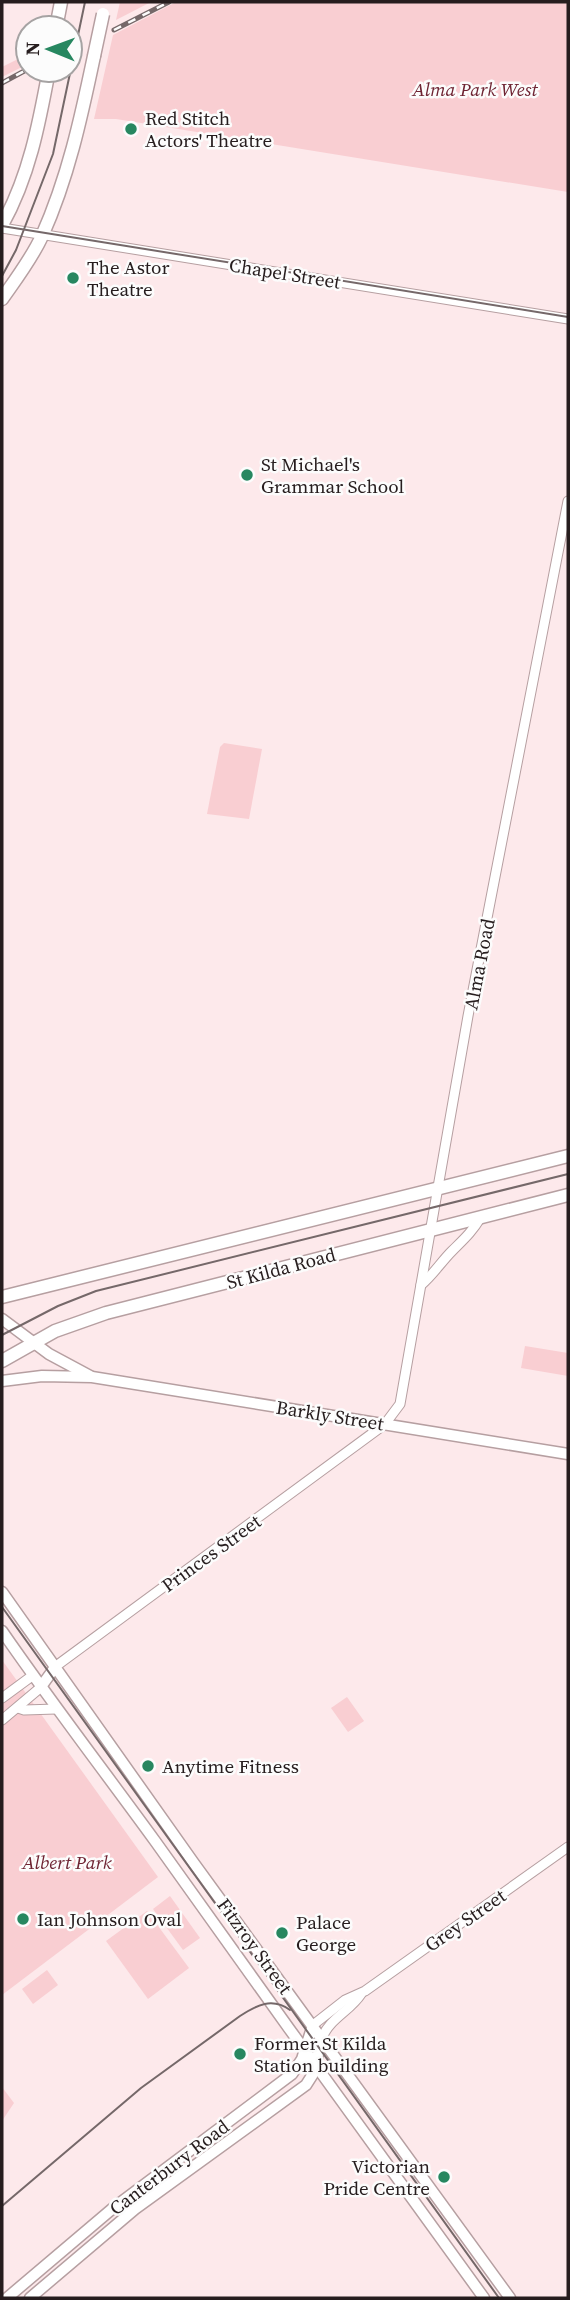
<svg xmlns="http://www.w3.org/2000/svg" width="570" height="2300" font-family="'Source Serif 4',serif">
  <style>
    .green { fill: #f9ced2 }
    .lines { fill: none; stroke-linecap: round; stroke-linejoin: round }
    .tertiary-casing { stroke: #b69fa1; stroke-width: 11 }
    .secondary-casing { stroke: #b69fa1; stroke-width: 13 }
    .primary-casing { stroke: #b69fa1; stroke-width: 13 }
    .trunk-casing { stroke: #b69fa1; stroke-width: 15 }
    .tertiary { stroke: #fff; stroke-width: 9 }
    .secondary { stroke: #fff; stroke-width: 10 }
    .primary { stroke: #fff; stroke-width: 10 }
    .trunk { stroke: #fff; stroke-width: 12 }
    .tram { stroke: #756869; stroke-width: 2 }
    .rail-casing { stroke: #756869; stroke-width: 5 }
    .rail { stroke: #fcfcfc; stroke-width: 2.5; stroke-dasharray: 8; stroke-linecap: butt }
    .trunk-bridge-casing { stroke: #b69fa1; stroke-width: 15; stroke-linecap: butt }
    .trunk-bridge { stroke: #fff; stroke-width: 12 }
    .poi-dot { fill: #278760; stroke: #fcfcfc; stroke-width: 2.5 }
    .labels { text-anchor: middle; stroke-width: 5; stroke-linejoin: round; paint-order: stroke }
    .park-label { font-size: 19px; font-style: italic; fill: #6f2433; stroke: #fcfcfc }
    .poi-label { font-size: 19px; fill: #261d1e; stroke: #fcfcfc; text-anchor: start }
    .street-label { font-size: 19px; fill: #261d1e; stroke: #fcfcfc }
  </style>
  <rect width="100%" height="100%" fill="#fde9eb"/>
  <g class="green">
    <path d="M 120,2 L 151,2 L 116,20 Z"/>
    <path d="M 176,2 L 568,2 L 568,192 L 116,119 L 94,119 L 113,35 Z"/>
    <path d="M 28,54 L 28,64 L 2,77 L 2,67 Z"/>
    <path d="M 224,743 L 262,749 L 249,819 L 207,814 L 220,747 Z"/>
    <path d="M 525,1346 L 568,1353 L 568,1376 L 521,1368 Z"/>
    <path d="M 2,1660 L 158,1877 L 2,1995 Z"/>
    <path d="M 347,1697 L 364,1721 L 348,1732 L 331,1708 Z"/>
    <path d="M 170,1896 L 200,1938 L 183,1950 L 153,1909 Z"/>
    <path d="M 147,1911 L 189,1968 L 148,1999 L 106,1941 Z"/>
    <path d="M 47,1970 L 58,1985 L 33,2004 L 22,1989 Z"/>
    <path d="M 2,2087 L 14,2103 L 2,2121 Z"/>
  </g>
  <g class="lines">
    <defs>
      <g id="tertiary">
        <path d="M 2,228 L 568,319"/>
        <path d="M 421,1285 C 433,1275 441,1262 452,1251 C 464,1239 472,1232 481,1217"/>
        <path d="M 56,1666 L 385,1424 L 400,1404 L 468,1016 L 568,501"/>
        <path d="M 2,1698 L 32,1676"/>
        <path d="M 18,1708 L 24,1710 L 56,1709"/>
        <path d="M 2,1720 L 40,1688"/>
        <path d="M 313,2025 L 345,2000 L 365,1991 L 568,1847"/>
        <path d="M 322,2038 C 329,2019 350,2011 361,1994"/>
      </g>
      <g id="secondary">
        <path d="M 2,1319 L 49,1354 L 90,1376"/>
        <path d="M 2,1381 L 42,1376 L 92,1377 L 568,1454"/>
      </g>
      <g id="primary">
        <path d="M 2,1592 L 193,1862 L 510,2298"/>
        <path d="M 2,1631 C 51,1702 104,1771 155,1841 C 264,1994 373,2146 484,2298"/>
        <path d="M 40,1688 L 56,1666"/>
        <path d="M 7,2298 L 112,2209 L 292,2074 L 302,2059 L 313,2025"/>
        <path d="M 30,2298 L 135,2209 L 306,2085 L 313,2074 L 322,2038"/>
      </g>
      <g id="trunk">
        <path d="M 56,28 L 61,2"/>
        <path d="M 2,225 C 29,177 39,124 49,70"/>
        <path d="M 2,299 C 16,279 32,258 42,236 C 68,178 81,118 94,56"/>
        <path d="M 2,1297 L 568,1156"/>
        <path d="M 2,1361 L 55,1331 L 106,1313 L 568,1195"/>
      </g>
    </defs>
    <use href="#tertiary" class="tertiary-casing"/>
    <use href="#secondary" class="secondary-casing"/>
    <use href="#primary" class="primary-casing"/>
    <use href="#trunk" class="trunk-casing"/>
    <use href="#tertiary" class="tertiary"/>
    <use href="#secondary" class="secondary"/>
    <use href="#primary" class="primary"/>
    <use href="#trunk" class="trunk"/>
    <g class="tram">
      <path d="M 2,226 L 568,317"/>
      <path d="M 2,276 L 16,250 L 53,154 L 85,2"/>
      <path d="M 2,1335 L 58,1306 L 96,1291 L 568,1174"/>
      <path d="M 2,1607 L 499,2298"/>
      <path d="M 2,2206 L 141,2088 L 240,2016 C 257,2005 272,1997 290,2010"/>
    </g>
    <defs>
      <g id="rail">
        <path d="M 114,30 L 169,2"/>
        <path d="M 2,83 L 28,69"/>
      </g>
    </defs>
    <use href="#rail" class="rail-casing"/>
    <use href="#rail" class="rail"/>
    <defs>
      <path id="trunk-bridge" d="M 94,56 L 103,14"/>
    </defs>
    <use href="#trunk-bridge" class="trunk-bridge-casing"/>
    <use href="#trunk-bridge" class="trunk-bridge"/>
  </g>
  <g class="poi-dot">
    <circle cx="131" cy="129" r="7"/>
    <circle cx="73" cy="278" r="7"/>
    <circle cx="247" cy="475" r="7"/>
    <circle cx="148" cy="1766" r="7"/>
    <circle cx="23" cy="1919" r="7"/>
    <circle cx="282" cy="1933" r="7"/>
    <circle cx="240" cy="2054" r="7"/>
    <circle cx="444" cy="2177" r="7"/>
  </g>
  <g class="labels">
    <g class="park-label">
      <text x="475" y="96">Alma Park West</text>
      <text x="67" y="1869">Albert Park</text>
    </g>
    <g class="poi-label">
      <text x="145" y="125">Red Stitch<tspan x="145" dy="22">Actors' Theatre</tspan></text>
      <text x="87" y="274">The Astor<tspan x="87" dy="22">Theatre</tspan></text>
      <text x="261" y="471">St Michael's<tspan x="261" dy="22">Grammar School</tspan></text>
      <text x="162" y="1773">Anytime Fitness</text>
      <text x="37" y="1926">Ian Johnson Oval</text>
      <text x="296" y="1929">Palace<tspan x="296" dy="22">George</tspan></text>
      <text x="254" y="2050">Former St Kilda<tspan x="254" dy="22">Station building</tspan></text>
      <text x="430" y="2173" text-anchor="end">Victorian<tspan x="430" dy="22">Pride Centre</tspan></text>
    </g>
    <g class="street-label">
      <text transform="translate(285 273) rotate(9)" y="7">Chapel Street</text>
      <text transform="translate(479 964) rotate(-79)" y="7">Alma Road</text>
      <text transform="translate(281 1268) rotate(-15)" y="7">St Kilda Road</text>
      <text transform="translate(330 1415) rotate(9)" y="7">Barkly Street</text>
      <text transform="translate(211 1553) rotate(-36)" y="7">Princes Street</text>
      <text transform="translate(465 1920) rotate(-35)" y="7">Grey Street</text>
      <text transform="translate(255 1946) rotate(54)" y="7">Fitzroy Street</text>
      <text transform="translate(169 2167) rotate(-37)" y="7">Canterbury Road</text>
    </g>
  </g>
  <rect width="570" height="2300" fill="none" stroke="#261d1e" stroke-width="7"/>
  <g transform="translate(49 49) rotate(271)"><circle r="33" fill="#fcfcfc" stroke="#a6a3a3" stroke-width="2"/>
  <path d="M0-5L12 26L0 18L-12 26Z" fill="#278760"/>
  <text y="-10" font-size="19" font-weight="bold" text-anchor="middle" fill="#261d1e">N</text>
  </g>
</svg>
